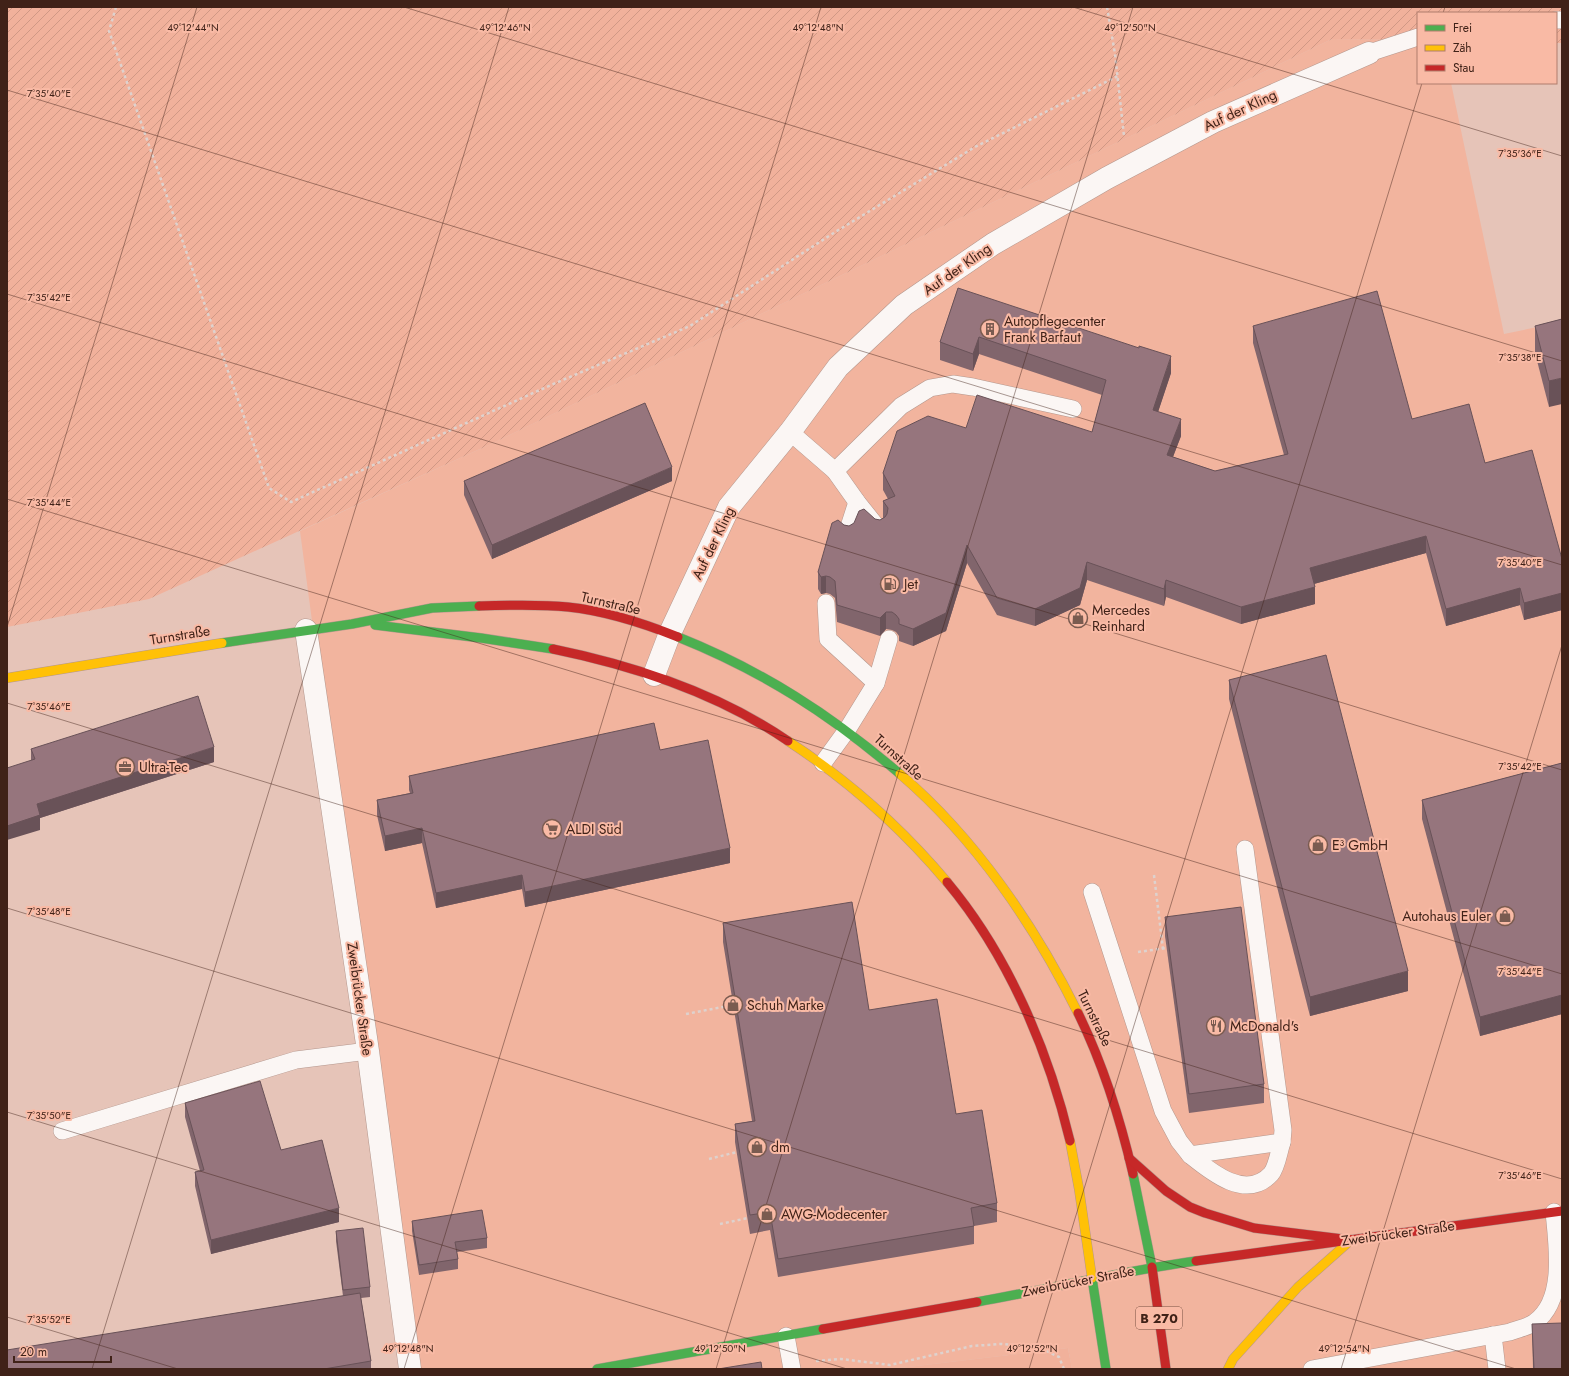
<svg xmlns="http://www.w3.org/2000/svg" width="1569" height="1376" font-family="Jost,sans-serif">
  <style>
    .built { fill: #f2b49e }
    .grass { fill: #f1b19b }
    .garden { fill: url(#garden-furrows) }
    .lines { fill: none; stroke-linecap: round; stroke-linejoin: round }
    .lane-casing { stroke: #b4978d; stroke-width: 18 }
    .street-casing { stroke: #b4978d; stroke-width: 23 }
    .fast-casing { stroke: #b4978d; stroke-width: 10 }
    .slow-casing { stroke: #b4978d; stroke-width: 10 }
    .jam-casing { stroke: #b4978d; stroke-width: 10 }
    .path { stroke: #ded2ce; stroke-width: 2.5; stroke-dasharray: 3 3; stroke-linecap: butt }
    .lane { stroke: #fbf6f4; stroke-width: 17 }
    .street { stroke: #fbf6f4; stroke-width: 22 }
    .fast { stroke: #4caf50; stroke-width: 9 }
    .slow { stroke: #ffc107; stroke-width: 9 }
    .jam { stroke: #c62828; stroke-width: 9 }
    .wall { fill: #81656c }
    .shaded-wall { fill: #695258 }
    .building { fill: #96757d; stroke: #695258 }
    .ticks { fill: none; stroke: #402218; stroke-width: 1; stroke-opacity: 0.45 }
    .labels { text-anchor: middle; stroke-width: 4; stroke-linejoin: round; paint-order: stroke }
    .shield { fill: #f9baa5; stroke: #785042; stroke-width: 1 }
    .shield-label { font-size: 13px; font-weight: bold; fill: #402218 }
    .street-label { font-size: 14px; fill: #402218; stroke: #f9baa5 }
    .poi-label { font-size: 14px; fill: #402218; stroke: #f9baa5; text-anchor: start }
    .ticks-label { font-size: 10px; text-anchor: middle; fill: #402218; stroke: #f9baa5; stroke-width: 4; stroke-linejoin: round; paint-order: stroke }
  </style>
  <defs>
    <pattern id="garden-furrows" width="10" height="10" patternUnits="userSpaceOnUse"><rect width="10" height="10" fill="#f1b19b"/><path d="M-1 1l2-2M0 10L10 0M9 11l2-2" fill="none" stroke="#d09885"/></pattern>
  </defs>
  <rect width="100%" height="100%" fill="#e6c4b8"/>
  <path class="built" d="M 1332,39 L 1418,40 L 1418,83 L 1451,83 L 1504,334 L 1562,322 L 1562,1369 L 1072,1369 L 1068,1348 L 891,1369 L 412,1369 L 300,531 L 491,444 Z"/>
  <path class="grass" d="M 1068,1348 L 1072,1369 L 891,1369 Z"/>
  <path class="garden" d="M 7,7 L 1562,7 L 1562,43 L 1556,43 L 1556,13 L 1418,13 L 1418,40 L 1332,39 L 491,444 L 149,599 L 7,627 Z"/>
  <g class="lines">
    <defs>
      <g id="lane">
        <path d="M 1556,20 L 1562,20"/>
        <path d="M 1369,53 L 1418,37"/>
        <path d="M 790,432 L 835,471 L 857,502 L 877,527"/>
        <path d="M 835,471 L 901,406 L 930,388 L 953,384 L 973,387 L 1073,409"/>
        <path d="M 847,533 L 857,502"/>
        <path d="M 826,603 L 828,639 L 876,683"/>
        <path d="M 823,763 L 847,730 L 876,683 L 889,639"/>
        <path d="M 1092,892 L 1163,1111 L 1179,1141 L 1190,1155 L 1282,1142 L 1283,1130 L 1245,849"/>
        <path d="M 62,1131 L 296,1060 L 368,1051"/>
        <path d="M 1190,1155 C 1211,1172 1246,1201 1271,1174 C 1277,1167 1279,1151 1282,1142"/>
        <path d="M 1493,1335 L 1497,1369"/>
        <path d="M 786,1336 L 792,1369"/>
        <path d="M 1312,1369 L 1510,1332 C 1517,1329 1529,1327 1535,1322 C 1566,1300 1557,1244 1554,1212"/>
      </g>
      <g id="street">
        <path d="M 306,630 L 368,1051 L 410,1369"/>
        <path d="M 654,675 L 670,633 L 729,507 L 790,432 L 838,367 L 904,305 L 993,244 L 1107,178 L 1213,122 L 1369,53"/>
      </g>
      <g id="fast">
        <path d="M 375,625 L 481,638 L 553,649"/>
        <path d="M 678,637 C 763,671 831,715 900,774"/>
        <path d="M 222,643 L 352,624 L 432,608 L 479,606"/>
        <path d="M 1133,1174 L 1152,1267"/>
        <path d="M 1092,1278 L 1106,1369"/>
        <path d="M 977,1302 C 1050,1289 1122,1271 1196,1261"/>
        <path d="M 597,1369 L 823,1329"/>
      </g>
      <g id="slow">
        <path d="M 7,678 L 222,643"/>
        <path d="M 788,741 C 849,781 900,826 947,882"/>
        <path d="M 900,774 C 975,838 1035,926 1078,1013"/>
        <path d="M 1070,1141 L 1079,1189 L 1092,1278"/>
        <path d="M 1228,1369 L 1233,1359 L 1298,1287 L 1351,1240"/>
      </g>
      <g id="jam">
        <path d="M 479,606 C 509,605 539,604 568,607 C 606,611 643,623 678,637"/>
        <path d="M 553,649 C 636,666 718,693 788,741"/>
        <path d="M 947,882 C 1008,955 1048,1049 1070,1141"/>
        <path d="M 1078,1013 C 1103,1064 1120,1118 1133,1174"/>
        <path d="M 1129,1158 L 1166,1191 L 1190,1207 L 1205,1213 L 1254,1228 L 1351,1240"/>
        <path d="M 1196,1261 L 1562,1211"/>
        <path d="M 1152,1267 L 1166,1369"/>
        <path d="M 823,1329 L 977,1302"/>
      </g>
    </defs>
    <use href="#lane" class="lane-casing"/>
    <use href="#street" class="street-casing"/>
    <use href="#fast" class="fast-casing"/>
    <use href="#slow" class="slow-casing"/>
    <use href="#jam" class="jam-casing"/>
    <g class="path">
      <path d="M 116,7 L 109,31 L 269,488 L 291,502 L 551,385 L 690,326 L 832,234 L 975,147 L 1118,76"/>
      <path d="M 1107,7 L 1115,54 L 1124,136"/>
      <path d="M 1154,875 L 1163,949"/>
      <path d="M 1138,952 L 1167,948"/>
      <path d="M 686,1014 L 733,1005"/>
      <path d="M 709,1159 L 737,1152"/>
      <path d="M 720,1224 L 748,1218"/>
      <path d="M 816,1361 L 841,1359 L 890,1365 L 972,1346 L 1001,1344 L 1038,1347 L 1059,1357 L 1064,1369"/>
    </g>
    <use href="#lane" class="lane"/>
    <use href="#street" class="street"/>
    <use href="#fast" class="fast"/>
    <use href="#slow" class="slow"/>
    <use href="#jam" class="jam"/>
  </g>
  <g class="wall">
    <path d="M 958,288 L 1171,373 L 1158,412 L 1181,436 L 1173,457 L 1215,471 L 1284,455 L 1253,343 L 1253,326 L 1412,419 L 1485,463 L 1562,559 L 1562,610 L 1524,620 L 1520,605 L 1446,626 L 1426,553 L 1314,584 L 1315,604 L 1241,624 L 1166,597 L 1164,606 L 1087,580 L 1080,605 L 1035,626 L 997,615 L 967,563 L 946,631 L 913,646 L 899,641 L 899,636 L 896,632 L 892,630 L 886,629 L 880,636 L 837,622 L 835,598 L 830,594 L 826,593 L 821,594 L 818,589 L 818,572 L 844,525 L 849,526 L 875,519 L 880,520 L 883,518 L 883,501 L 888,499 L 883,490 L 883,473 L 966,428 L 1092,432 L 1102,395 L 979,354 L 973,371 L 940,360 L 940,342 Z"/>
    <path d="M 1562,319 L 1549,407 L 1535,353 L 1535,326 Z"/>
    <path d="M 464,481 L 672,481 L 492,559 L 464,495 Z"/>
    <path d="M 1229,680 L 1408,991 L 1310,1016 L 1229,699 Z"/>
    <path d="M 31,749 L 214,762 L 40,818 L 40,830 L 31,760 Z"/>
    <path d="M 660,750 L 730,863 L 525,907 L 522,889 L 436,908 L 422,843 L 385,851 L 377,815 L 377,800 L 410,793 L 409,790 L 409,776 Z"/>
    <path d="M 1562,763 L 1562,1014 L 1480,1036 L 1422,819 L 1422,800 Z"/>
    <path d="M 1165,917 L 1264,1084 L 1264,1103 L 1189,1113 L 1165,936 Z"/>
    <path d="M 723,923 L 869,1010 L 956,1114 L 997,1203 L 997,1222 L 974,1226 L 974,1244 L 778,1277 L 770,1230 L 750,1234 L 735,1142 L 735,1124 L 752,1121 L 723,942 Z"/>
    <path d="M 185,1103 L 281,1150 L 339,1222 L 211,1254 L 195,1186 L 195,1172 L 200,1171 L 185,1117 Z"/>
    <path d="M 412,1221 L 487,1238 L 487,1248 L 457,1252 L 458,1259 L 458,1269 L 419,1275 L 412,1231 Z"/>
    <path d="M 336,1231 L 370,1287 L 370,1297 L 361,1298 L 371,1361 L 371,1369 L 7,1369 L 343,1296 L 336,1241 Z"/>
    <path d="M 1532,1324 L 1562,1369 L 1533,1369 Z"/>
  </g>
  <g class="shaded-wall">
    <path d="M 979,337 L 979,354 L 973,371 L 973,354 Z"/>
    <path d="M 1171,356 L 1171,373 L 1153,427 L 1153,410 Z"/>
    <path d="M 1562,378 L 1562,404 L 1549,407 L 1549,381 Z"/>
    <path d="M 1181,419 L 1181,436 L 1167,472 L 1167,455 Z"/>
    <path d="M 672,467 L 672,481 L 492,559 L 492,545 Z"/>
    <path d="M 1426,536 L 1426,553 L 1310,585 L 1310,568 Z"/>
    <path d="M 967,545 L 967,563 L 946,631 L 913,646 L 913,629 Z"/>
    <path d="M 1087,562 L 1087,580 L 1080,605 L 1035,626 L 1035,609 Z"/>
    <path d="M 826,576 L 826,593 L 821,594 L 821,577 Z"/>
    <path d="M 1166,580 L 1166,597 L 1164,606 L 1164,589 Z"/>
    <path d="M 1315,587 L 1315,604 L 1241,624 L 1241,607 Z"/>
    <path d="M 1520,588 L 1520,605 L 1446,626 L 1446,609 Z"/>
    <path d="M 1562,593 L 1562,610 L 1524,620 L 1524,603 Z"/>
    <path d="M 886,612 L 886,629 L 880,636 L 880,618 Z"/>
    <path d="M 214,747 L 214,762 L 40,818 L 40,830 L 7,840 L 7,826 L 37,804 Z"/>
    <path d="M 422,828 L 422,843 L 385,851 L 385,836 Z"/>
    <path d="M 730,848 L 730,863 L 525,907 L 525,892 Z"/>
    <path d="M 522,875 L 522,889 L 436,908 L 436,893 Z"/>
    <path d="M 1408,971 L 1408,991 L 1310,1016 L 1310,997 Z"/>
    <path d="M 1562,995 L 1562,1014 L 1480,1036 L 1480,1017 Z"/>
    <path d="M 339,1208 L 339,1222 L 211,1254 L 211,1240 Z"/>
  </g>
  <g class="building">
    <path d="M 958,288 L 1139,348 L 1139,346 L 1171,356 L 1153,410 L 1181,419 L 1167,455 L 1215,471 L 1288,454 L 1253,326 L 1377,291 L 1412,419 L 1469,404 L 1485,463 L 1532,450 L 1562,559 L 1562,593 L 1524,603 L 1520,588 L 1446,609 L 1426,536 L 1310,568 L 1315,587 L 1241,607 L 1166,580 L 1164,589 L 1087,562 L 1080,588 L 1035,609 L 997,598 L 967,545 L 946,613 L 913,629 L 899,624 L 899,619 L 896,615 L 892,612 L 886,612 L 880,618 L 837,605 L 835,581 L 830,577 L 826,576 L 821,577 L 818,572 L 832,523 L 838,520 L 844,525 L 849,526 L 854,523 L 859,511 L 864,509 L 875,519 L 880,520 L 885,517 L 887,514 L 888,508 L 883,501 L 895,496 L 883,473 L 897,431 L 928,416 L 966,428 L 977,395 L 1092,432 L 1106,380 L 979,337 L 973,354 L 940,342 Z"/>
    <path d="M 1562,319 L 1562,378 L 1549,381 L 1535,326 Z"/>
    <path d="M 645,403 L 672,467 L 492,545 L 464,481 Z"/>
    <path d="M 1326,655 L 1408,971 L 1310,997 L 1229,680 Z"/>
    <path d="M 198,696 L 214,747 L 37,804 L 40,815 L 7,826 L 7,768 L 35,759 L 31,749 Z"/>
    <path d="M 654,723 L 660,750 L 708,740 L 730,848 L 525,892 L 522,875 L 436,893 L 422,828 L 385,836 L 377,800 L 413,793 L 409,776 Z"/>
    <path d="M 1562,763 L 1562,995 L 1480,1017 L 1422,800 Z"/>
    <path d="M 852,902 L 869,1010 L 937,999 L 956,1114 L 982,1110 L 997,1203 L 971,1208 L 974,1226 L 778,1259 L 770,1212 L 750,1215 L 735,1124 L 755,1121 L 723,923 Z"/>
    <path d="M 1241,907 L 1264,1084 L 1189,1094 L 1165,917 Z"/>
    <path d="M 260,1081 L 281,1150 L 322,1140 L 339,1208 L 211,1240 L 195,1172 L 204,1170 L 185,1103 Z"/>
    <path d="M 482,1210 L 487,1238 L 455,1242 L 458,1259 L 419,1265 L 412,1221 Z"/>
    <path d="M 363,1228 L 370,1287 L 343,1290 L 336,1231 Z"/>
    <path d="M 360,1293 L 371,1361 L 324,1369 L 7,1369 L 7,1350 Z"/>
    <path d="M 1562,1323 L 1562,1369 L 1534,1369 L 1532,1324 Z"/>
    <path d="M 761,1362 L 762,1369 L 718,1369 Z"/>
  </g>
  <path class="ticks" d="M 404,7 L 1562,361M 1073,7 L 1562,156M 1443,13 L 1445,7M 7,90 L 1562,565M 7,294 L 1562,770M 7,499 L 1562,974M 7,627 L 197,7M 7,703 L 1562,1179M 7,908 L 1516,1369M 7,1112 L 847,1369M 7,1317 L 178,1369M 92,1369 L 509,7M 404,1369 L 821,7M 716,1369 L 1133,7M 1029,1369 L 1422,83M 1341,1369 L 1562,645"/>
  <defs>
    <symbol id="building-ring" viewBox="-11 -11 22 22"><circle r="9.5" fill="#f9baa5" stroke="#7a5b50" stroke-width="1.5"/><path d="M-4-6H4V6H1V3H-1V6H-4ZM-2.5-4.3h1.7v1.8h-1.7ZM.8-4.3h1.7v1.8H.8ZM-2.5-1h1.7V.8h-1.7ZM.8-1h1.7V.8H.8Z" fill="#7a5b50"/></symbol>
    <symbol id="fuel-ring" viewBox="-11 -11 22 22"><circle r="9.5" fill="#f9baa5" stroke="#7a5b50" stroke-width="1.5"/><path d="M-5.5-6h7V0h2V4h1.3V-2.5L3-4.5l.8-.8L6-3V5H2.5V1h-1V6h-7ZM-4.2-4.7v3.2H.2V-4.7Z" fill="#7a5b50"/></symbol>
    <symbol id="shop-ring" viewBox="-11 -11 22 22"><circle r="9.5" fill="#f9baa5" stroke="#7a5b50" stroke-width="1.5"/><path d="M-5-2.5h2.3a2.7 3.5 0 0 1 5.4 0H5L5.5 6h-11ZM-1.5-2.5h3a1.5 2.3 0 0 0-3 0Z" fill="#7a5b50"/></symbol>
    <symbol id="office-ring" viewBox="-11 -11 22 22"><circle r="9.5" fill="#f9baa5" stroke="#7a5b50" stroke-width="1.5"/><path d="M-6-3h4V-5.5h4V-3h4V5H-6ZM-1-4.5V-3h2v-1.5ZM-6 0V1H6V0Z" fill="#7a5b50"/></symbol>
    <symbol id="supermarket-ring" viewBox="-11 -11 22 22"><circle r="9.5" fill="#f9baa5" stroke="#7a5b50" stroke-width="1.5"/><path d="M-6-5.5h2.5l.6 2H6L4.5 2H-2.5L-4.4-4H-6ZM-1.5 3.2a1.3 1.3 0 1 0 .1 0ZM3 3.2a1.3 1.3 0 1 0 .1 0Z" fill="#7a5b50"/></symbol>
    <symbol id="restaurant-ring" viewBox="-11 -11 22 22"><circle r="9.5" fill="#f9baa5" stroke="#7a5b50" stroke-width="1.5"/><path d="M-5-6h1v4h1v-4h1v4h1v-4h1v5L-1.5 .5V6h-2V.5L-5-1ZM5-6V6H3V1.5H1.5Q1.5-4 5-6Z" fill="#7a5b50"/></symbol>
  </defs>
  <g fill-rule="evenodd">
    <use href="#building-ring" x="979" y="318" width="22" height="22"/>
    <use href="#fuel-ring" x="879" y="573" width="22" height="22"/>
    <use href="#shop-ring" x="1067" y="607" width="22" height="22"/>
    <use href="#office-ring" x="114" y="756" width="22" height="22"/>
    <use href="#supermarket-ring" x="541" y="818" width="22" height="22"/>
    <use href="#shop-ring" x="1307" y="834" width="22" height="22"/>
    <use href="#shop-ring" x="1494" y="905" width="22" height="22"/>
    <use href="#shop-ring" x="722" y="994" width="22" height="22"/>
    <use href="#restaurant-ring" x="1205" y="1015" width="22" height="22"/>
    <use href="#shop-ring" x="746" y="1136" width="22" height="22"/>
    <use href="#shop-ring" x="756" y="1203" width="22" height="22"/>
  </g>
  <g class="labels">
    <rect class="shield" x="1136" y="1307" width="46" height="22" rx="3"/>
    <g class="shield-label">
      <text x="1159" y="1323">B 270</text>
    </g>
    <g class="street-label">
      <text transform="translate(1240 110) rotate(-25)" y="5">Auf der Kling</text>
      <text transform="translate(957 269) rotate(-35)" y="5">Auf der Kling</text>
      <text transform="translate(713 543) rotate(-64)" y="5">Auf der Kling</text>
      <text transform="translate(611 603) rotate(13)" y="5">Turnstraße</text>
      <text transform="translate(180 635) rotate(-9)" y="5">Turnstraße</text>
      <text transform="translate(899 757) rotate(42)" y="5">Turnstraße</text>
      <text transform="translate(360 999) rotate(82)" y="5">Zweibrücker Straße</text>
      <text transform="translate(1095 1018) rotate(64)" y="5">Turnstraße</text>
      <text transform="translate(1398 1233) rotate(-8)" y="5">Zweibrücker Straße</text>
      <text transform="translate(1078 1281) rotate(-11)" y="5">Zweibrücker Straße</text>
    </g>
    <g class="poi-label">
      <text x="1004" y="326">Autopflegecenter<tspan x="1004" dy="16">Frank Barfaut</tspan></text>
      <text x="904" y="589">Jet</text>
      <text x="1092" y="615">Mercedes<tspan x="1092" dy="16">Reinhard</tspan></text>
      <text x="139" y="772">Ultra-Tec</text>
      <text x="566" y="834">ALDI Süd</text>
      <text x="1332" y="850">E³ GmbH</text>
      <text x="1491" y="921" text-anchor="end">Autohaus Euler</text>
      <text x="747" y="1010">Schuh Marke</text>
      <text x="1230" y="1031">McDonald's</text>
      <text x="771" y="1152">dm</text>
      <text x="781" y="1219">AWG-Modecenter</text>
    </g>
  </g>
  <g class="ticks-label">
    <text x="193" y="31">49°12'44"N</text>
    <text x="505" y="31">49°12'46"N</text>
    <text x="818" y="31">49°12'48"N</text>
    <text x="1130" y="31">49°12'50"N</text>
    <text x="49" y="97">7°35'40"E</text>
    <text x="1520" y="157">7°35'36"E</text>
    <text x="49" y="301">7°35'42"E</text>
    <text x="1520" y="361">7°35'38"E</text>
    <text x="49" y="506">7°35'44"E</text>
    <text x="1520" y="566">7°35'40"E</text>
    <text x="49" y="710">7°35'46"E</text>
    <text x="1520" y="770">7°35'42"E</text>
    <text x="49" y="915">7°35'48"E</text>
    <text x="1520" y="975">7°35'44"E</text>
    <text x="49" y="1119">7°35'50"E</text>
    <text x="1520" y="1179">7°35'46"E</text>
    <text x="49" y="1323">7°35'52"E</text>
    <text x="408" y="1352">49°12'48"N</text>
    <text x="720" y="1352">49°12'50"N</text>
    <text x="1032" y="1352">49°12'52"N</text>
    <text x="1344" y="1352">49°12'54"N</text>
  </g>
  <rect width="1569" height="1376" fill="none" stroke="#402218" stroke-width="16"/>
  <rect x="1417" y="12" width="140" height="72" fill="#f9baa5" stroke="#af7d6d"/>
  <rect x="1425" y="25" width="20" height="6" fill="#4caf50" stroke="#af7d6d"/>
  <text x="1453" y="32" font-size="12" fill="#402218">Frei</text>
  <rect x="1425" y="45" width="20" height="6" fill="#ffc107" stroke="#af7d6d"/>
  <text x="1453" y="52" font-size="12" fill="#402218">Zäh</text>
  <rect x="1425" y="65" width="20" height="6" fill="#c62828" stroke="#af7d6d"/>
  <text x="1453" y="72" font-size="12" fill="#402218">Stau</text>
  <path d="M14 1356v6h97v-6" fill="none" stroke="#402218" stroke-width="2"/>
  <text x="20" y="1356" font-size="12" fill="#402218" stroke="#f9baa5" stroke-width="3" paint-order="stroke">20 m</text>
</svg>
